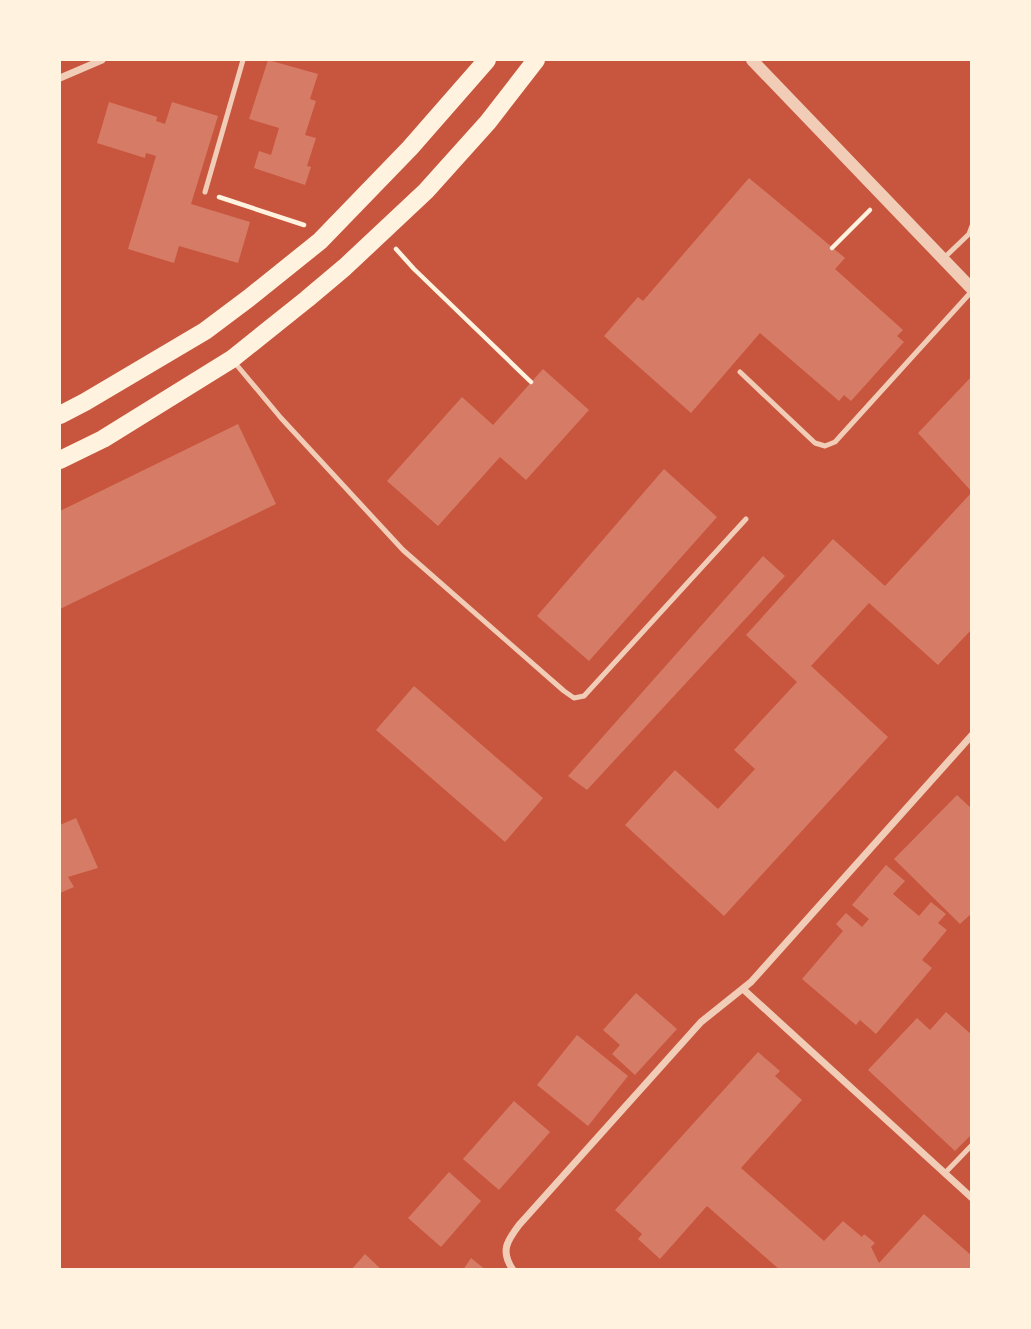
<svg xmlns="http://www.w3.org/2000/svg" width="1031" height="1329" font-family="'IBM Plex Serif',serif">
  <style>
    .building { fill: #d67c66 }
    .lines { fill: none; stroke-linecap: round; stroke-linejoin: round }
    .path { stroke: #fff3e0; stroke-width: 4.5 }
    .service { stroke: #f1ccb7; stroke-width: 5 }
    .minor { stroke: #f1ccb7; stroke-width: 7 }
    .tertiary { stroke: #f1ccb7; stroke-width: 12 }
    .primary { stroke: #fff3e0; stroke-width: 18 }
  </style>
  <rect width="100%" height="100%" fill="#c8553d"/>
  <g class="building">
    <path d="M 268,60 L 318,74 L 310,99 L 316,101 L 305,135 L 316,138 L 307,166 L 311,167 L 305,185 L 254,168 L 259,151 L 271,155 L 279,128 L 249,119 Z"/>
    <path d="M 109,102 L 157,117 L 156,121 L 165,124 L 172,102 L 218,116 L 191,204 L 250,222 L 238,263 L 179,246 L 174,263 L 128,249 L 156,156 L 146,153 L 145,158 L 97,143 Z"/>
    <path d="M 749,178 L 845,258 L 835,269 L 903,330 L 897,336 L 904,342 L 851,401 L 844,395 L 839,401 L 760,333 L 691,413 L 604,336 L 638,297 L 643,301 Z"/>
    <path d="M 543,369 L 589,410 L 526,480 L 500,457 L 438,526 L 387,481 L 462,397 L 493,425 Z"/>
    <path d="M 972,376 L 972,492 L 918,433 Z"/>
    <path d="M 238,424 L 276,504 L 60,609 L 60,511 Z"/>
    <path d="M 664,469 L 717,517 L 589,661 L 537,616 Z"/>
    <path d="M 972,492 L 972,629 L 938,665 L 869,603 L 811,666 L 888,737 L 724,916 L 625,825 L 675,770 L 718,809 L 755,769 L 734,750 L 797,682 L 746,635 L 833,539 L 885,586 Z"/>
    <path d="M 763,556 L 785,576 L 587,790 L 568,776 Z"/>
    <path d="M 414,686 L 543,798 L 505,842 L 376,730 Z"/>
    <path d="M 957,795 L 972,809 L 972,913 L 960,924 L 894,859 Z"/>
    <path d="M 76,818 L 98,868 L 68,877 L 74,887 L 60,893 L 60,825 Z"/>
    <path d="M 886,865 L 905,881 L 893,894 L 919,916 L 931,902 L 946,914 L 938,923 L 947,930 L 922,960 L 932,968 L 876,1034 L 860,1020 L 856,1025 L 802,979 L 843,931 L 836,924 L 846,913 L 862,927 L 869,919 L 852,905 Z"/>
    <path d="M 636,993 L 677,1029 L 635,1075 L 612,1054 L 620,1045 L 603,1030 Z"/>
    <path d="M 946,1012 L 972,1035 L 972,1134 L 955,1151 L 868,1070 L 917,1018 L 930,1030 Z"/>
    <path d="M 577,1035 L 628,1076 L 588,1126 L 537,1085 Z"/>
    <path d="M 758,1052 L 780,1071 L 775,1076 L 802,1100 L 741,1168 L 824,1241 L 843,1221 L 862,1237 L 864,1234 L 875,1243 L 871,1247 L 879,1263 L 924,1214 L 972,1256 L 972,1270 L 780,1270 L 707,1206 L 660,1259 L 638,1239 L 642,1234 L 615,1210 Z"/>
    <path d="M 514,1101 L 550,1132 L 499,1190 L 463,1159 Z"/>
    <path d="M 449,1172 L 481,1201 L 441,1247 L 408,1218 Z"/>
    <path d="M 365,1254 L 382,1270 L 351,1270 Z"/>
    <path d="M 471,1258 L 486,1270 L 463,1270 Z"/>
  </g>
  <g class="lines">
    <g class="path">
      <path d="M 219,197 L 304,225"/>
      <path d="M 832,248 L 870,210"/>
      <path d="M 396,249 L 414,269 L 531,382"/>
    </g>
    <g class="service">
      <path d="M 205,192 L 243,60"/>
      <path d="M 944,258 L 969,234 L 972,226"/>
      <path d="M 235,363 L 281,418 L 403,550 L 564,691 L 574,698 L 584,696 L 746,519"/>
      <path d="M 740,372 L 815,443 L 825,446 L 835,442 L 972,291"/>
      <path d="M 945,1173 L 972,1145"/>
    </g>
    <g class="minor">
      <path d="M 60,78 L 102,60"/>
      <path d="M 743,989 L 972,1198"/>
      <path d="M 513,1270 C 500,1251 507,1241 519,1225 L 701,1022 L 751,982 L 972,735"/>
    </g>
    <path class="tertiary" d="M 752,60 L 972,289"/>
    <g class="primary">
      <path d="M 60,415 L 85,402 L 205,331 L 249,298 L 320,241 L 410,148 L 487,60"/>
      <path d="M 60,460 L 103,439 L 232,359 L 307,299 L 345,267 L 426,191 L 488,122 L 536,60"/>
    </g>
  </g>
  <rect width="1031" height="1329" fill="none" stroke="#fff3e0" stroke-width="122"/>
</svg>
